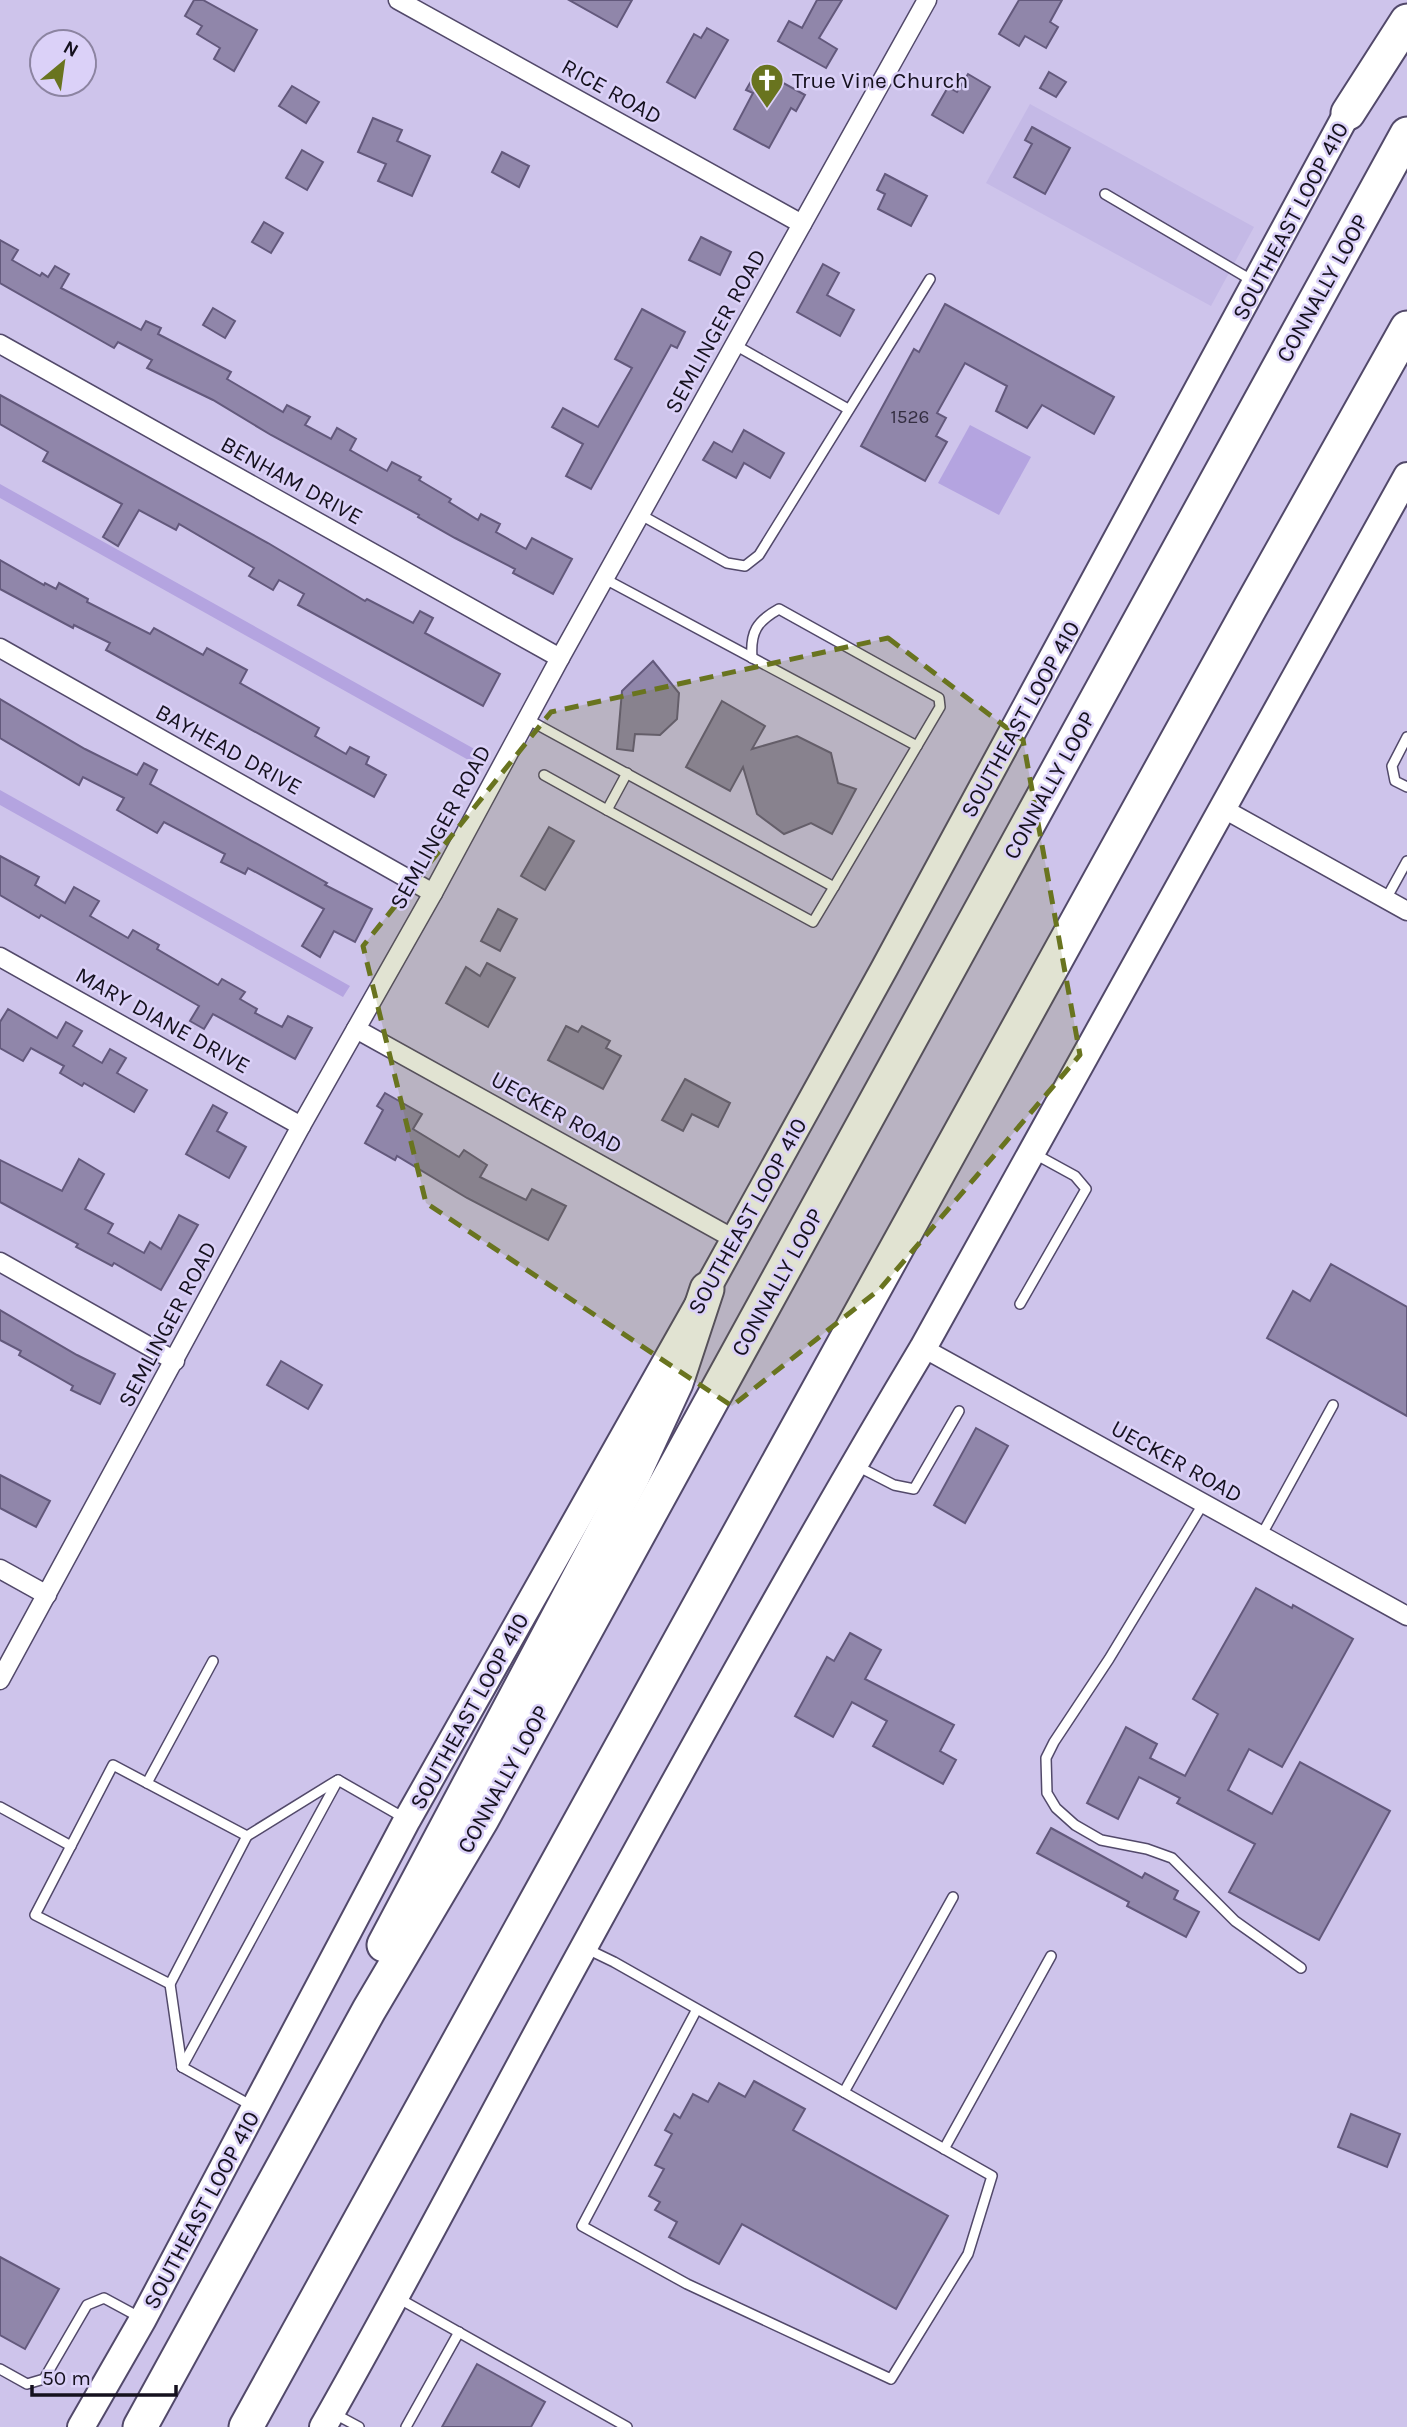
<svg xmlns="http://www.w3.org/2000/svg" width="1407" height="2427" font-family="Karla,sans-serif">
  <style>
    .built { fill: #c4b9e6 }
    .green { fill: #b4a4e0 }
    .building { fill: #9086aa; stroke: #63597c; stroke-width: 2 }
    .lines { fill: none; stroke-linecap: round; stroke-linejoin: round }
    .lane-casing { stroke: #52496a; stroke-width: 12 }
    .street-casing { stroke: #52496a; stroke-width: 21 }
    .secondary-casing { stroke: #52496a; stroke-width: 30 }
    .highway-casing { stroke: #52496a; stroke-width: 37 }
    .lane { stroke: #fff; stroke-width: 9 }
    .street { stroke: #fff; stroke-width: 18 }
    .secondary { stroke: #fff; stroke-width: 26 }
    .highway { stroke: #fff; stroke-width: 33 }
    .marked { fill: #69741f; fill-opacity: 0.2; stroke: #69741f; stroke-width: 5; stroke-dasharray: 14 9; stroke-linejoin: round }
    .labels { text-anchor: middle; stroke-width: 5; stroke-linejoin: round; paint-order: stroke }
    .number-label { font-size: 19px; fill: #342e41 }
    .poi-label { font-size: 23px; fill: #15111e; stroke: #dbd1f8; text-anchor: start }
    .street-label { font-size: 23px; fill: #15111e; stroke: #dbd1f8 }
  </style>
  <rect width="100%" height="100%" fill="#cec4eb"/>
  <path class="built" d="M 1030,104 L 1254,227 L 1211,306 L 986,183 Z"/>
  <g class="green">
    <path d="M 970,425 L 1031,457 L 999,515 L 938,483 Z"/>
    <path d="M 0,484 L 478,751 L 472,762 L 0,498 Z"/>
    <path d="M 0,790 L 350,986 L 343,997 L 0,805 Z"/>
  </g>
  <g class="building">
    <path d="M 194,0 L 203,0 L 257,30 L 234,71 L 214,59 L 220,48 L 197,34 L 202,26 L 185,16 Z"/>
    <path d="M 569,0 L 632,0 L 617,27 Z"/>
    <path d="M 817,0 L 842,0 L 819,38 L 837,49 L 826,68 L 778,41 L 789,21 L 802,28 Z"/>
    <path d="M 1019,0 L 1062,0 L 1050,22 L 1058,27 L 1046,48 L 1025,36 L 1019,46 L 999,34 Z"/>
    <path d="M 707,28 L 728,40 L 695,98 L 667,82 L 694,34 L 701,38 Z"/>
    <path d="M 758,69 L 805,95 L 796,111 L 791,108 L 769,148 L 734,129 L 753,93 L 746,90 Z"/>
    <path d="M 1049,72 L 1066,82 L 1056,97 L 1040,88 Z"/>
    <path d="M 968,74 L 990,87 L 963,133 L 932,115 L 948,87 L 957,92 Z"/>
    <path d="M 292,86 L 319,102 L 306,123 L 279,106 Z"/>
    <path d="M 373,118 L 402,130 L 397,141 L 430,156 L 412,196 L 378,181 L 386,164 L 358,152 Z"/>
    <path d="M 1032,127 L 1070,148 L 1045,194 L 1014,177 L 1032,144 L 1025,140 Z"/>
    <path d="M 302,150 L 323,162 L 307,190 L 286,178 Z"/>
    <path d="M 502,152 L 529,166 L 519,187 L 492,172 Z"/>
    <path d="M 885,174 L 927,196 L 911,226 L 878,209 L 885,194 L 877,190 Z"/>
    <path d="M 264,222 L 283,233 L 271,253 L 252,242 Z"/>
    <path d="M 701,237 L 731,252 L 720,275 L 689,260 Z"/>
    <path d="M 0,240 L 18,250 L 12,260 L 40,276 L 42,273 L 48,277 L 55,266 L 69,274 L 61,288 L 141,330 L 146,321 L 161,328 L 158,334 L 231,372 L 227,379 L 283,412 L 287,405 L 310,417 L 305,425 L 331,439 L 337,428 L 356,439 L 350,450 L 387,471 L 392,462 L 421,477 L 419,480 L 451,499 L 449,502 L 478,520 L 481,514 L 500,524 L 496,532 L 526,549 L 532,538 L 572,559 L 553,594 L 513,573 L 515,569 L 455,538 L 418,517 L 419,515 L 271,435 L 213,400 L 147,368 L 152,360 L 118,342 L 114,348 L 0,283 Z"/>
    <path d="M 823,264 L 839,273 L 827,295 L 854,310 L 840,336 L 797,312 Z"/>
    <path d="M 945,304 L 1114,397 L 1094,434 L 1042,405 L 1027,428 L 996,411 L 1007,386 L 965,363 L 937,413 L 946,418 L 936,436 L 947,442 L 925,481 L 861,446 L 914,349 L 919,352 Z"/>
    <path d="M 213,308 L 235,321 L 225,338 L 203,325 Z"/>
    <path d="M 642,309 L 685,332 L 677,348 L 671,345 L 591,489 L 566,476 L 583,444 L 552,427 L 563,408 L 598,427 L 632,368 L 615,359 Z"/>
    <path d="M 0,395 L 268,543 L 365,601 L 367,599 L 413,623 L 420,611 L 433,618 L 425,633 L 500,674 L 483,706 L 298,605 L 304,594 L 279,580 L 273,590 L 249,576 L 254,568 L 179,524 L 176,530 L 139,510 L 118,546 L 103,537 L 122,504 L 43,461 L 48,452 L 0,424 Z"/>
    <path d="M 744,430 L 784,453 L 770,478 L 744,463 L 736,478 L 703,460 L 714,442 L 732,452 Z"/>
    <path d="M 0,560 L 44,585 L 45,583 L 56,589 L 59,583 L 88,599 L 87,602 L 150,634 L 154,628 L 203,655 L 207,648 L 247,670 L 240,683 L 319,728 L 315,736 L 346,754 L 350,747 L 369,757 L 366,764 L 386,775 L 374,797 L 106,650 L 110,643 L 74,625 L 73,628 L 0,589 Z"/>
    <path d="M 653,661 L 679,693 L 677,719 L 660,735 L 635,734 L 633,751 L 617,749 L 622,691 Z"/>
    <path d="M 0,699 L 85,749 L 137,775 L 144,763 L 157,770 L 150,784 L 327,883 L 325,885 L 372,909 L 355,942 L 334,931 L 320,957 L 302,946 L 324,909 L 248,868 L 245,874 L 221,862 L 225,854 L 164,822 L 157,833 L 117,810 L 124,798 L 83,777 L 79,785 L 0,738 Z"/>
    <path d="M 722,701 L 765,726 L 752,749 L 797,736 L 831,753 L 838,783 L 856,789 L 832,834 L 811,823 L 784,834 L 757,814 L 743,767 L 730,791 L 686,767 Z"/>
    <path d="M 549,827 L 574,841 L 545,890 L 521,876 Z"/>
    <path d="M 0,856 L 39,877 L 35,885 L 65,903 L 74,887 L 99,901 L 90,916 L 128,938 L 133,930 L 159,945 L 157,949 L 218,985 L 222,979 L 245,992 L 240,999 L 257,1009 L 255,1013 L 282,1027 L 288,1016 L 312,1028 L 295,1059 L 213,1014 L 204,1029 L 190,1021 L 199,1006 L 41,915 L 39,918 L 0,895 Z"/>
    <path d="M 498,909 L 517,919 L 500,951 L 481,941 Z"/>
    <path d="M 487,963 L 515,978 L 488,1027 L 446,1003 L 466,967 L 480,976 Z"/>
    <path d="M 8,1009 L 57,1038 L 66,1022 L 82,1031 L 73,1046 L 102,1063 L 110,1049 L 126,1058 L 117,1073 L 147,1090 L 134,1112 L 84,1083 L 82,1086 L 60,1073 L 64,1066 L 31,1048 L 23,1061 L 0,1048 L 0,1022 Z"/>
    <path d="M 566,1026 L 578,1032 L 582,1026 L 610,1041 L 606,1048 L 621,1056 L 603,1089 L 548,1060 Z"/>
    <path d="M 685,1079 L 730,1103 L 718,1127 L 692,1114 L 683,1131 L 662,1120 Z"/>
    <path d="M 385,1093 L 422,1114 L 413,1129 L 459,1157 L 464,1150 L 487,1165 L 480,1177 L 526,1200 L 532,1189 L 566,1206 L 548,1240 L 467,1198 L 397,1156 L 395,1160 L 365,1143 L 383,1110 L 377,1106 Z"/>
    <path d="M 213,1105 L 227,1113 L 217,1131 L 246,1147 L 229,1178 L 186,1154 Z"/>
    <path d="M 79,1159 L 104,1174 L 85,1209 L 113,1224 L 108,1233 L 144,1253 L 150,1242 L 161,1249 L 179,1215 L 198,1225 L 161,1290 L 114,1263 L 112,1266 L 76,1247 L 78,1244 L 0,1202 L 0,1160 L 62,1191 Z"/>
    <path d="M 1331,1264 L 1407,1307 L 1407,1416 L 1267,1338 L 1293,1291 L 1310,1301 Z"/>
    <path d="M 0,1310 L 77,1355 L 115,1374 L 100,1404 L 71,1390 L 73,1386 L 19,1355 L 21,1351 L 0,1340 Z"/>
    <path d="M 281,1361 L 322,1385 L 308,1409 L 267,1385 Z"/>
    <path d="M 976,1428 L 1008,1446 L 965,1523 L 934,1505 Z"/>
    <path d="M 0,1475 L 50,1501 L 36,1527 L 0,1508 Z"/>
    <path d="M 1256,1588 L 1292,1608 L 1293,1605 L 1353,1639 L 1282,1767 L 1249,1749 L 1228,1790 L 1272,1814 L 1300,1762 L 1390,1811 L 1319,1940 L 1229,1892 L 1255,1844 L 1177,1803 L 1180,1798 L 1139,1777 L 1118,1819 L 1087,1803 L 1126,1727 L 1157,1744 L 1150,1758 L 1185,1776 L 1218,1714 L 1193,1699 Z"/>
    <path d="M 850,1633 L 881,1650 L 865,1679 L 954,1725 L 940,1751 L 956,1760 L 943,1784 L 873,1746 L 887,1721 L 852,1702 L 833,1737 L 795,1716 L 827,1657 L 834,1661 Z"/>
    <path d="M 1051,1828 L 1142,1878 L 1145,1873 L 1178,1891 L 1174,1899 L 1199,1912 L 1186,1937 L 1127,1906 L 1129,1902 L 1037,1853 Z"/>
    <path d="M 754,2081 L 805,2109 L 793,2130 L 948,2216 L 896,2309 L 742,2224 L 719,2264 L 669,2237 L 677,2222 L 655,2210 L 660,2202 L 649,2196 L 664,2169 L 655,2165 L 672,2134 L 665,2130 L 674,2114 L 680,2118 L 693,2094 L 708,2102 L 719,2083 L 745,2097 Z"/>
    <path d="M 1351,2114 L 1400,2134 L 1387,2167 L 1338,2147 Z"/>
    <path d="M 0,2257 L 59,2289 L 25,2349 L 0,2335 Z"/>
    <path d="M 477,2364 L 545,2402 L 531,2427 L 442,2427 Z"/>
  </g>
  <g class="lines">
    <defs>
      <g id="lane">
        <path d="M 1105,194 L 1253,281"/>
        <path d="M 735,345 L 848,409"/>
        <path d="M 641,515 L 727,563 L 745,566 L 759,555 L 930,279"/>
        <path d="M 752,658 C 750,632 757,621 779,609 L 939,698 L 940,707 L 917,746"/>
        <path d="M 527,719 L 834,887 L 917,746 L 605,579"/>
        <path d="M 1407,737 L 1392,766 L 1395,781 L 1407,787"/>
        <path d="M 627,773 L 607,810 L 813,922 L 834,887"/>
        <path d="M 544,775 L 607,810"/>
        <path d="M 1386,899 L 1407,861"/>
        <path d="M 1020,1304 L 1086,1189 L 1075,1176 L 1033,1153"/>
        <path d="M 855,1465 L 894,1485 L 914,1489 L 959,1411"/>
        <path d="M 1203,1504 L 1109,1659 L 1054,1742 L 1046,1758 L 1047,1793 L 1056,1808 L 1075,1825 L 1101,1840 L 1147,1849 L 1172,1858 L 1235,1921 L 1301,1968"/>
        <path d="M 1261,1536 L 1333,1405"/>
        <path d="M 113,1765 L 247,1836 L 170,1984 L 35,1915 Z"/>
        <path d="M 338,1780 L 406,1819"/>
        <path d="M 147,1783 L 213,1661"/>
        <path d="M 0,1807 L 71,1846"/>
        <path d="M 247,1836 L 336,1781"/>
        <path d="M 585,1948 L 614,1962 L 992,2176 L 968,2254 L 891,2379 L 687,2284 L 582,2226 L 697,2009"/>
        <path d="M 170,1984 L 182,2067"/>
        <path d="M 182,2067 L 338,1780"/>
        <path d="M 182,2067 L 254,2107"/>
        <path d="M 844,2092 L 953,1897"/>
        <path d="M 944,2149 L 1051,1956"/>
        <path d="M 398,2298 L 627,2427"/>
        <path d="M 0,2369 L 27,2384 L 44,2379 L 87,2305 L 104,2298 L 141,2318"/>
        <path d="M 333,2413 L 359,2427"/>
        <path d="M 406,2427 L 459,2332"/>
      </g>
      <g id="street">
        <path d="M 398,0 L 802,224"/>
        <path d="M 0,344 L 560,658"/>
        <path d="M 0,648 L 433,893"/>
        <path d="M 1222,808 L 1407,911"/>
        <path d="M 0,957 L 301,1126"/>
        <path d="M 356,1029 L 734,1239"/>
        <path d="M 0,1262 L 175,1361"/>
        <path d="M 923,1348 L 1407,1616"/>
        <path d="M 0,1569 L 47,1595"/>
        <path d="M 0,1680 L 301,1126 L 433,893 L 560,658 L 927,0"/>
      </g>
      <g id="secondary">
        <path d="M 81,2427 L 143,2319 L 407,1820 L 707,1289 L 884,969 L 1357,95"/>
        <path d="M 323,2427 C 413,2269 496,2107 584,1947 C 694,1746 805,1545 923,1348 L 1407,476"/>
      </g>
      <g id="highway">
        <path d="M 1348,113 L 1407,21"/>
        <path d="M 384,1945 L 632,1478 L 676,1383 L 707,1289"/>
        <path d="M 140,2427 L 369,2010 L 482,1819 L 1407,134"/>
        <path d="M 246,2427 C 630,1726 1015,1025 1407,328"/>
      </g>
    </defs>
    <use href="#lane" class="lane-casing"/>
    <use href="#street" class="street-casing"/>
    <use href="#secondary" class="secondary-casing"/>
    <use href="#highway" class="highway-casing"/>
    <use href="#lane" class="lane"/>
    <use href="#street" class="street"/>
    <use href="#secondary" class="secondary"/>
    <use href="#highway" class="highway"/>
  </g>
  <path class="marked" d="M 888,638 L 1023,740 L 1080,1055 L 880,1289 L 732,1406 L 426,1203 L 363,946 L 551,712 Z"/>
  <defs>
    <symbol id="church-pin" viewBox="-11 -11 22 30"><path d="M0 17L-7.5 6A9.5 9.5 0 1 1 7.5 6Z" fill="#69741f" stroke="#dbd1f8"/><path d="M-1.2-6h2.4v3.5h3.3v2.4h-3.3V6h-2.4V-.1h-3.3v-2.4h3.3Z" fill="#fff"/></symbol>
  </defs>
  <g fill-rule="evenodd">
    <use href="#church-pin" x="748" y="61" width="38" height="52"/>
  </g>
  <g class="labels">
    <g class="number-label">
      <text x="910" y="423">1526</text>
    </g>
    <g class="poi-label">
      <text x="792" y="88">True Vine Church</text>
    </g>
    <g class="street-label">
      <text transform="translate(612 91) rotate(29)" y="8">RICE ROAD</text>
      <text transform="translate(1290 221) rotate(-62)" y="8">SOUTHEAST LOOP 410</text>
      <text transform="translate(1322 288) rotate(-61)" y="8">CONNALLY LOOP</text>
      <text transform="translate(715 331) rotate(-61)" y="8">SEMLINGER ROAD</text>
      <text transform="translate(292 480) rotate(29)" y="8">BENHAM DRIVE</text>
      <text transform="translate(1020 719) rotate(-61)" y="8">SOUTHEAST LOOP 410</text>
      <text transform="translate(229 749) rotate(29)" y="8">BAYHEAD DRIVE</text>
      <text transform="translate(1049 785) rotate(-61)" y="8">CONNALLY LOOP</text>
      <text transform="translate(440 827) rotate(-61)" y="8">SEMLINGER ROAD</text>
      <text transform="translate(163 1020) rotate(29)" y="8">MARY DIANE DRIVE</text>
      <text transform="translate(557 1112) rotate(29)" y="8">UECKER ROAD</text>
      <text transform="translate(747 1216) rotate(-61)" y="8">SOUTHEAST LOOP 410</text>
      <text transform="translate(777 1282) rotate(-61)" y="8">CONNALLY LOOP</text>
      <text transform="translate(167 1324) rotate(-62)" y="8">SEMLINGER ROAD</text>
      <text transform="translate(1177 1461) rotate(29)" y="8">UECKER ROAD</text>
      <text transform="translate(469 1711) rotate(-61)" y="8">SOUTHEAST LOOP 410</text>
      <text transform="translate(503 1779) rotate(-61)" y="8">CONNALLY LOOP</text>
      <text transform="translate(201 2210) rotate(-62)" y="8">SOUTHEAST LOOP 410</text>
    </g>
  </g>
  <g transform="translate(63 63) rotate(29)"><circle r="33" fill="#dbd1f8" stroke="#8c84a1" stroke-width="2"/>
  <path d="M0-5L12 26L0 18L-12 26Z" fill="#69741f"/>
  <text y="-10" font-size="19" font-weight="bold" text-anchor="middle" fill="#15111e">N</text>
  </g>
  <path d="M32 2385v10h144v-10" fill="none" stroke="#15111e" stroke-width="3.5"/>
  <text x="42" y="2385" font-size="21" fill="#15111e" stroke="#dbd1f8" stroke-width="5" paint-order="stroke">50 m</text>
</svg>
